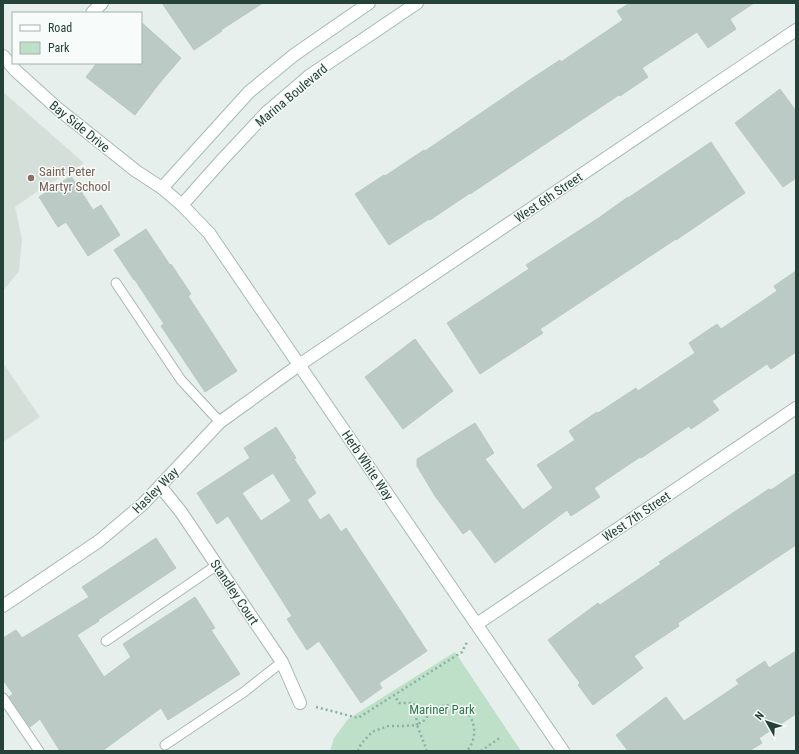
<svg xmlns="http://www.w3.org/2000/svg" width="799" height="754" font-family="'Roboto Condensed',sans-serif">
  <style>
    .built { fill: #d4dfda }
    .green { fill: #bfe0c8 }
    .building { fill: #bbcac4; stroke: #b8c9c2; fill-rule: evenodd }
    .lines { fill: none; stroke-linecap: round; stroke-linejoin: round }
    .lane-casing { stroke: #a8b8b2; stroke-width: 11 }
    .street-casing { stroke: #a8b8b2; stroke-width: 14 }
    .secondary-casing { stroke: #a4bbb3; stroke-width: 14 }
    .path { stroke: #86b3a5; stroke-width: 2.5; stroke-dasharray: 2 3; stroke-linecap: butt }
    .lane { stroke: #fff; stroke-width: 9 }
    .street { stroke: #fff; stroke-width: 12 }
    .secondary { stroke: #fff; stroke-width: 12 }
    .education-dot { fill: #8d6e63; stroke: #f7fbf9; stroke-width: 1.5 }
    .labels { text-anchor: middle; stroke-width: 3; stroke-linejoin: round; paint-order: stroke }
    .street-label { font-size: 13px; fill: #24423a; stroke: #f7fbf9 }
    .education-label { font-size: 13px; fill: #785e54; stroke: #f7fbf9; text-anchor: start }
    .park-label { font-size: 13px; fill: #2d7a4b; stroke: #f7fbf9 }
  </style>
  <rect width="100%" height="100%" fill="#e6efeb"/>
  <g class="built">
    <path d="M 3,92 L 84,163 L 35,193 L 15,207 L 22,239 L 19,271 L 3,291 Z"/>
    <path d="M 3,363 L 40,417 L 3,442 Z"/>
  </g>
  <path class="green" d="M 455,652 L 521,751 L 330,751 L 334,738 L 348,719 Z"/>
  <g class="building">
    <path d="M 162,3 L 263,3 L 221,30 L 222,31 L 194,50 Z"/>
    <path d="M 630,3 L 754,3 L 730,19 L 736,29 L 708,48 L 697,32 L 642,68 L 648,77 L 620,96 L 619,95 L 470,194 L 470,193 L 430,220 L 429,219 L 389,245 L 355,194 L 384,175 L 385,176 L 424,150 L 425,151 L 531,79 L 560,60 L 561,62 L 623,20 L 617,11 Z"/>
    <path d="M 141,22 L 181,58 L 158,85 L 135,115 L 86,77 L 97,63 L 141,63 Z"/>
    <path d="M 780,89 L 796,111 L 796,178 L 783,187 L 735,123 Z"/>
    <path d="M 711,142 L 745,193 L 676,240 L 676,239 L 540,329 L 543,333 L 480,374 L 447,323 L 529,269 L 526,265 L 600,217 L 628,197 L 628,198 Z"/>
    <path d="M 71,176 L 93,210 L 101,205 L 120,235 L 88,256 L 66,222 L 58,227 L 39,197 Z"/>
    <path d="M 146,229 L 170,265 L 171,264 L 191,294 L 188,296 L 237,371 L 205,392 L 161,326 L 164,324 L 135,280 L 134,280 L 114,250 Z"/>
    <path d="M 796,271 L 796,352 L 771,369 L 767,364 L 712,401 L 719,410 L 691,429 L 689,426 L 641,458 L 640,457 L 594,488 L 600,497 L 571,516 L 567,510 L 495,563 L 470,529 L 463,534 L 435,496 L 417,466 L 417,459 L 475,423 L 494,453 L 485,459 L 523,510 L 553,488 L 537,465 L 575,440 L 569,431 L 597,412 L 598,413 L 636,388 L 638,391 L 695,353 L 689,343 L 717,324 L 721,329 L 777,291 L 774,286 Z"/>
    <path d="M 415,339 L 453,391 L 403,429 L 365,377 Z"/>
    <path d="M 276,427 L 296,458 L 294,459 L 316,493 L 307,500 L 320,520 L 329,514 L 341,532 L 346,528 L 427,651 L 379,683 L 382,688 L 361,703 L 319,641 L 307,650 L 287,619 L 292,616 L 228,516 L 217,524 L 197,493 L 250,458 L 244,448 ZM 273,473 L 291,501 L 261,521 L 242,493 Z"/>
    <path d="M 796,473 L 796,545 L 678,623 L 679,626 L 634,656 L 643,668 L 593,705 L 578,685 L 580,683 L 548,640 L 598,603 L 600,605 L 661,564 L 659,562 L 769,489 L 771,490 Z"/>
    <path d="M 156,538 L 176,568 L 98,620 L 99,621 L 77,635 L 104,677 L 131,657 L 123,644 L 195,597 L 215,628 L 211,630 L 240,674 L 168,720 L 161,708 L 102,751 L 60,751 L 40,719 L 30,727 L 9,697 L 13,694 L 3,680 L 3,638 L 16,630 L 22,638 L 89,597 L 82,587 Z"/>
    <path d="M 796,651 L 796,714 L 759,738 L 762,743 L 749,751 L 628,751 L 616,735 L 666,697 L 684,721 L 739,684 L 736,680 L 765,661 L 769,668 Z"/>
  </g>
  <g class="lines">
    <defs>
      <g id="lane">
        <path d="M 116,283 L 181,380 L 220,422"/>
        <path d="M 106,641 L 217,565"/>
        <path d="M 3,698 L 39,751"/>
        <path d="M 165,745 L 244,692 L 282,662"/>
      </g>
      <g id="street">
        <path d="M 92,13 L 102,3"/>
        <path d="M 3,56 L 15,70 L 57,108 L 136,171 L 162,188"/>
        <path d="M 160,486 L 181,512 L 282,662 L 300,703"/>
        <path d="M 3,606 L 99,541 L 143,504 L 220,422 L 299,365 L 796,30"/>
        <path d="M 477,624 L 796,408"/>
      </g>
      <g id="secondary">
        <path d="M 369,3 L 294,55 L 249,92 L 162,188 L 182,205 L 209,233 L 563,751"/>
        <path d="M 182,205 L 222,160 L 267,112 L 309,76 L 417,3"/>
      </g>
    </defs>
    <use href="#lane" class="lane-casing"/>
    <use href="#street" class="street-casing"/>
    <use href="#secondary" class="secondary-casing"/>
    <g class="path">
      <path d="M 316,707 L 358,718 L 462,652 L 467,642"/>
      <path d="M 358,751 L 361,744 L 372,732 L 388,726 L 404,726 L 417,725 L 415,706 L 413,703 L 399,703 L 395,696"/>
      <path d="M 427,751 L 417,725 C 419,723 422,722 425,720 C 427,717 428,714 430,712 C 433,709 438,707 442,706 C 469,700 484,730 467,751"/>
      <path d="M 481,751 L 501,737"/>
    </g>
    <use href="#lane" class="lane"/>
    <use href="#street" class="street"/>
    <use href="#secondary" class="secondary"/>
  </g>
  <circle class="education-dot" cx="31" cy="178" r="4"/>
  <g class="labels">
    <g class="street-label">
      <text transform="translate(291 95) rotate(-40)" y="5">Marina Boulevard</text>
      <text transform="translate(80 126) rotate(39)" y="5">Bay Side Drive</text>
      <text transform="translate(548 197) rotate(-34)" y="5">West 6th Street</text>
      <text transform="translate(368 465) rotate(56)" y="5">Herb White Way</text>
      <text transform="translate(155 490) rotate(-45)" y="5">Hasley Way</text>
      <text transform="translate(636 516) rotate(-34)" y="5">West 7th Street</text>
      <text transform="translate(235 592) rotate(56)" y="5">Standley Court</text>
    </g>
    <g class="education-label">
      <text x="39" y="176">Saint Peter<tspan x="39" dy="15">Martyr School</tspan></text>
    </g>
    <g class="park-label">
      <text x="442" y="714">Mariner Park</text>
    </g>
  </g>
  <rect width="799" height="754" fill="none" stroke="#24423a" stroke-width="8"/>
  <rect x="12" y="12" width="130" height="52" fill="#f7fbf9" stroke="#a3b1ad"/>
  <rect x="20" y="25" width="20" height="6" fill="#ffffff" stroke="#a3b1ad"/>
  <text x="48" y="32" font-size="12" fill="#24423a">Road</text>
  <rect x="20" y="42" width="20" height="12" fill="#bfe0c8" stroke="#a3b1ad"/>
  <text x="48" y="52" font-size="12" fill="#24423a">Park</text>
  <g transform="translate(767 722) rotate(309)" stroke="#f7fbf9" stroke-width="3" paint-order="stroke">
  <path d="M0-3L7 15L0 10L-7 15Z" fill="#24423a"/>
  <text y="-6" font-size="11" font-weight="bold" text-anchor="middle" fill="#24423a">N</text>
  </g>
</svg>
